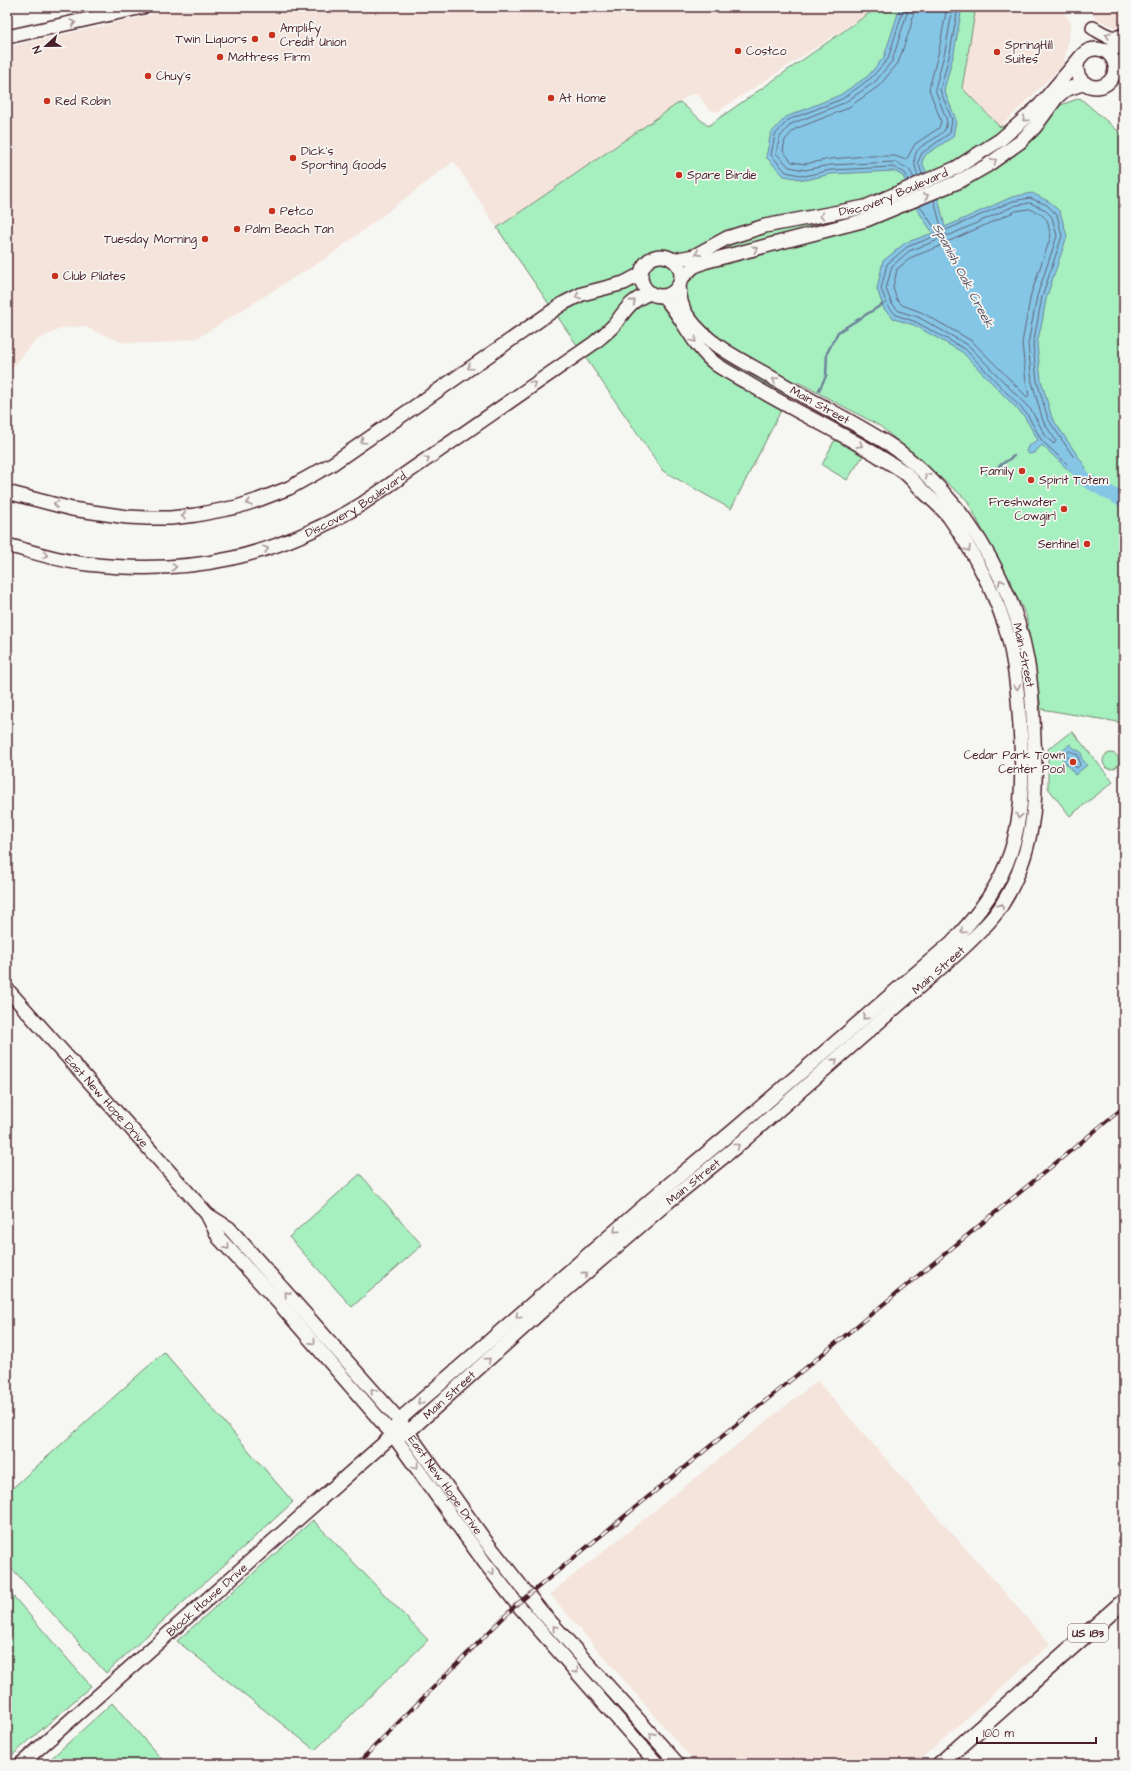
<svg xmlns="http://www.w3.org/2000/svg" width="1131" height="1771" font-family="'Architects Daughter',sans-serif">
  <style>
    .built { fill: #f5e4db }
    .green { fill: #a6efbe; stroke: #788774 }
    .water { fill: #85c6e6; stroke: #6d839b }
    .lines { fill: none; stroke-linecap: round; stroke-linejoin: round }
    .shore { stroke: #626276; stroke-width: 1 }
    .stream { stroke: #6d839b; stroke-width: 2.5 }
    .river { stroke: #85c6e6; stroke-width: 14 }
    .secondary-casing { stroke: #4a1f2b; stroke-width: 16 }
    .primary-casing { stroke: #4a1f2b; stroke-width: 18 }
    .secondary { stroke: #f6f6f2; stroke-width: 13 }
    .primary { stroke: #f6f6f2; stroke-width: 15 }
    .rail-casing { stroke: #4a1f2b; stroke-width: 4 }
    .rail { stroke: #f6f6f2; stroke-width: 2.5; stroke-dasharray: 8; stroke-linecap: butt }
    .oneway { stroke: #a99598 }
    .poi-dot { fill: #c8321e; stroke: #f6f6f2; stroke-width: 1.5 }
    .labels { text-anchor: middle; stroke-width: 3.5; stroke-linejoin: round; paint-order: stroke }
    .shield { fill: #f6f6f2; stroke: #7e6067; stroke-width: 1 }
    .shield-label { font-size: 11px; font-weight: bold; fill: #4a1f2b }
    .poi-label { font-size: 12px; fill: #4a1f2b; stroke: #f6f6f2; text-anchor: start }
    .street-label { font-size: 12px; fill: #4a1f2b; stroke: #f6f6f2 }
    .water-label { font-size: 13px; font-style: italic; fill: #5c5163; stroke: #f6f6f2 }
  </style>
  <rect width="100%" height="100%" fill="#f6f6f2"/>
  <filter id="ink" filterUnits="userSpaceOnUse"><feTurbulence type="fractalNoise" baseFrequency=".025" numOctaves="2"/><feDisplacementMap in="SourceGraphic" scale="8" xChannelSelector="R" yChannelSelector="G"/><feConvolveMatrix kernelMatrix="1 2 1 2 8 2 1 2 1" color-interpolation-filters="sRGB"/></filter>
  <g filter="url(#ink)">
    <g class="built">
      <path d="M 180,7 L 878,7 L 717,112 L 708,109 L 698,94 L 691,94 L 497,228 L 454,161 L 332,254 L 197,338 L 157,344 L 121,342 L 83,326 L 62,328 L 35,341 L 12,368 L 7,422 L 7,47 L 138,18 Z"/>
      <path d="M 976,7 L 1060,7 L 1071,24 L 1064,64 L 1000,127 L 962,88 Z"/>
      <path d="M 1087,7 L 1124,7 L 1124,25 L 1116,28 L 1095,18 Z"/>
      <path d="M 817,1381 L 1050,1644 L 915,1764 L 696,1764 L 550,1594 Z"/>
    </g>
    <g class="green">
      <path d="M 878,7 L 976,7 L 962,88 L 1000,127 L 1080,98 L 1124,136 L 1124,723 L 1041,709 L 1026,615 L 967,500 L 880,426 L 796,381 L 731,509 L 663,471 L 497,228 L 680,102 L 708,126 Z"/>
      <path d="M 834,441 L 837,441 L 863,456 L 847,480 L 822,465 Z"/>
      <path d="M 1072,731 L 1113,782 L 1070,816 L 1048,788 L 1048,749 Z"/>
      <circle cx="1111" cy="761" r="8"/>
      <path d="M 360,1174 L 422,1245 L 352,1307 L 289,1237 Z"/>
      <path d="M 164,1352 L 293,1502 L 106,1673 L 7,1563 L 7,1493 Z"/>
      <path d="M 313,1520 L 428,1640 L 315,1750 L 177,1641 Z"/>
      <path d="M 7,1589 L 91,1686 L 7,1760 Z"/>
      <path d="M 112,1703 L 166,1764 L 45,1764 Z"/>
    </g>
    <g class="water">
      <path d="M 900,7 L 962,7 L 954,53 L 944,90 L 956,120 L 953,137 L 925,155 L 922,162 L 939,202 L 945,227 L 1012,197 L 1032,193 L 1050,202 L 1060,212 L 1067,236 L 1046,299 L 1042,322 L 1037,344 L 1041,380 L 1052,418 L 1086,468 L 1084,479 L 1077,478 L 1042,445 L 1034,453 L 1028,454 L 1026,451 L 1029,445 L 1038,440 L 1024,416 L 962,352 L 914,325 L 894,319 L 884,309 L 877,289 L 883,261 L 905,243 L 933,233 L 918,211 L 903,176 L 894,171 L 831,174 L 806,180 L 784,176 L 766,157 L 771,133 L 786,117 L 840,95 L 868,76 L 884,57 Z"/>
      <path d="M 1070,744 L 1075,749 L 1081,752 L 1082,759 L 1087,765 L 1075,775 L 1059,754 Z"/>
    </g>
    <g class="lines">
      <g class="shore">
        <path d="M 904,7 L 888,59 L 871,78 L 842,99 L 788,120 L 775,135 L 771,155 L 786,172 L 805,176 L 831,170 L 893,167 L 905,173 L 909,180"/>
        <path d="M 909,7 L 892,61 L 875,82 L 844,103 L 791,124 L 780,137 L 776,153 L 789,167 L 805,170 L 830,165 L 895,162 L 909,169 L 914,178"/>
        <path d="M 915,7 L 910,29 L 898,63 L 879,86 L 846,109 L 795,129 L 785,140 L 783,151 L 792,162 L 805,164 L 830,159 L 866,156 L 895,156 L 906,160 L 915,144 L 939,128 L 941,121 L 929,89 L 939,50 L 947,7"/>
        <path d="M 922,174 L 918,162 L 922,153 L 950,133 L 952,120 L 940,90 L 950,53 L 958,7"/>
        <path d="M 918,176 C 906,143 927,148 945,130 L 947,121 L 935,89 L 945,51 L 953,7"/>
        <path d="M 1030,203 L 1044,209 L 1052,217 L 1057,236 L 1037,296 L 1028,344 L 1032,382 L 1043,421 L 1056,441 L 1054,444 L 1047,438 L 1031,410 L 968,345 L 918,317 L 899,311 L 892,304 L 886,289 L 892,266 L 909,251 L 936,241 L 942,235 L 950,235 L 1014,206 Z"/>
        <path d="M 920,206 L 936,230 L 936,234 L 933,237 L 907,247 L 887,264 L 881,289 L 888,306 L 896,315 L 916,322 L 965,349 L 1027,414 L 1042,441 L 1077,473 L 1079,473 L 1081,468 L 1048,419 L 1037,381 L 1033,345 L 1042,297 L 1062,236 L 1057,215 L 1047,205 L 1030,198 L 1013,201 L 946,230 L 941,227 L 934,200"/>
        <path d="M 1030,209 L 1041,214 L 1047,220 L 1051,236 L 1031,294 L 1022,343 L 1026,382 L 1029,395 L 1027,397 L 972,341 L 921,312 L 902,305 L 897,300 L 893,288 L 897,269 L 912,257 L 938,247 L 945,242 L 952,240 L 1016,211 Z"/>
        <path d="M 1070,751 L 1078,755 L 1080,765 L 1077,768 L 1075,767 L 1066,755 Z"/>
      </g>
      <g class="stream">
        <path d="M 819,390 L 826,376 L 827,353 L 838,332 L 883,304"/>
        <path d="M 987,474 L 1014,456"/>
      </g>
      <path class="river" d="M 1074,464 L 1084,479 L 1124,501"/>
      <defs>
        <g id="secondary">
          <path d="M 1093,28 C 1104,34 1112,41 1124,35"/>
          <path d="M 7,37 L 143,7"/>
          <circle cx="1096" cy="68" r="19"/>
          <path d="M 1105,51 L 1124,45"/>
          <circle cx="661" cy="276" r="20"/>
          <path id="s1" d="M 673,260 L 694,256 L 727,238 L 765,226 L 865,207 L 956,168 L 1000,140 L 1021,122 L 1040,105 L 1079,59"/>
          <path d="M 681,279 L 693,267 L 704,262 L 866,220 L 960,181 L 988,165 L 1020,142 L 1035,127 L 1057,97 L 1065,90 L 1085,83"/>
          <path d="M 7,492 L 72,509 L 127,517 L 147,518 L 171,518 L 196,515 L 237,507 L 258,500 L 289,488 L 332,464 L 564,303 L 582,294 L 624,283 L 641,274"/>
          <path id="s2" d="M 7,545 C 33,552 60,561 87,564 C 190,576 273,558 362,504 L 594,343 C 601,337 609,331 615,324 C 627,308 630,301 650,293"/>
          <path id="s3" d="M 7,989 L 207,1214 L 219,1238 L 278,1302 L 393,1435 L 485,1563 L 517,1604 L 657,1764"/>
          <path id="s4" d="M 208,1215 L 229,1228 L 399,1420 L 484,1539 L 540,1610 L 678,1764"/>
          <path id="s5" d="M 393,1435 L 407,1433 L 543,1310 L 668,1202 L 742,1142 L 960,951 C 974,938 989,924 1000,908 C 1034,855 1038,801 1034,740 C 1033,713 1032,686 1027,659 C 1017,604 990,549 955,506 C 938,485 913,460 890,445 C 849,419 805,398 764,373 C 737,358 707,343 689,318 C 681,308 680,298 679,286"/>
          <path id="s6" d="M 21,1764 L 393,1435 L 399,1420 L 660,1192 L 733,1131 L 951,943 C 1013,880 1025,830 1021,743 C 1019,708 1017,674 1009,640 C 999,599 973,551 949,517 C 942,508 931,499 923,491 C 917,485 911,478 905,473 C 896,466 886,461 877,455 C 834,429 789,408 746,382 C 737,377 726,371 717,365 C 693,347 684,319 664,297"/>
        </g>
        <path id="primary" d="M 940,1764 L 1124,1601"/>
      </defs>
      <use href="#secondary" class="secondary-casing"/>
      <use href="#primary" class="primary-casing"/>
      <use href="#secondary" class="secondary"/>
      <use href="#primary" class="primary"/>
      <defs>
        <path id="rail" d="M 357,1764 L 517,1604 L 537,1588 L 1124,1107"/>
      </defs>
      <use href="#rail" class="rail-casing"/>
      <use href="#rail" class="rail"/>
    </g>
    <defs><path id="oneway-chevron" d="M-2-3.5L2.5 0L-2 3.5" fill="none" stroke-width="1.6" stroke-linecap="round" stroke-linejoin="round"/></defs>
    <g class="oneway">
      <use href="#oneway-chevron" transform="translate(73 23) rotate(-13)"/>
      <use href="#oneway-chevron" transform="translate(1108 35) rotate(-162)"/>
      <use href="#oneway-chevron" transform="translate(1025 119) rotate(138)"/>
      <use href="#oneway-chevron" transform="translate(994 161) rotate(-35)"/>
      <use href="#oneway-chevron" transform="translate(926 196) rotate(-23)"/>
      <use href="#oneway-chevron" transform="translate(822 216) rotate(170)"/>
      <use href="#oneway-chevron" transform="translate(755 249) rotate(-19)"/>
      <use href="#oneway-chevron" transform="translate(698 253) rotate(153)"/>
      <use href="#oneway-chevron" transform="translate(578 296) rotate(157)"/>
      <use href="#oneway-chevron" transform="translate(633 302) rotate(-40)"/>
      <use href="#oneway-chevron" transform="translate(694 340) rotate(53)"/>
      <use href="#oneway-chevron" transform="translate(470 367) rotate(145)"/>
      <use href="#oneway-chevron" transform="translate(775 380) rotate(-150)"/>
      <use href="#oneway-chevron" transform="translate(533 384) rotate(-35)"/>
      <use href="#oneway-chevron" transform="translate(363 441) rotate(145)"/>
      <use href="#oneway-chevron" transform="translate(860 445) rotate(32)"/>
      <use href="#oneway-chevron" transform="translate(427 459) rotate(-35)"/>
      <use href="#oneway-chevron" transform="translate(927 476) rotate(-136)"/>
      <use href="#oneway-chevron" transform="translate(249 503) rotate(163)"/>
      <use href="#oneway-chevron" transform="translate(56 504) rotate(-163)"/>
      <use href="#oneway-chevron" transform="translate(184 516) rotate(174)"/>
      <use href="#oneway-chevron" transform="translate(266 549) rotate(-18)"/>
      <use href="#oneway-chevron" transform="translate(968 549) rotate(58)"/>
      <use href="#oneway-chevron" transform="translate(45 555) rotate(13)"/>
      <use href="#oneway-chevron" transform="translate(174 567) rotate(-3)"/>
      <use href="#oneway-chevron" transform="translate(1001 582) rotate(-115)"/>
      <use href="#oneway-chevron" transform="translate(1017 687) rotate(84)"/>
      <use href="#oneway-chevron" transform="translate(1019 816) rotate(101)"/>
      <use href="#oneway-chevron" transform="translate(1001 906) rotate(-58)"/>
      <use href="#oneway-chevron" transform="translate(963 931) rotate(135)"/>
      <use href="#oneway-chevron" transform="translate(865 1017) rotate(139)"/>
      <use href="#oneway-chevron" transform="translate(835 1061) rotate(-41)"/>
      <use href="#oneway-chevron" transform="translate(737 1146) rotate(-39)"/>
      <use href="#oneway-chevron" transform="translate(616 1230) rotate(139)"/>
      <use href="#oneway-chevron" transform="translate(227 1247) rotate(48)"/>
      <use href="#oneway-chevron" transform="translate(585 1274) rotate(-41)"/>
      <use href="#oneway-chevron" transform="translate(287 1294) rotate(-132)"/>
      <use href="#oneway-chevron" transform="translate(518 1316) rotate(139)"/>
      <use href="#oneway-chevron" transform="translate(313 1342) rotate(49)"/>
      <use href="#oneway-chevron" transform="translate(488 1360) rotate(-42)"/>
      <use href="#oneway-chevron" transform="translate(373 1391) rotate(-132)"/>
      <use href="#oneway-chevron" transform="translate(420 1402) rotate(139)"/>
      <use href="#oneway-chevron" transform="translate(416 1466) rotate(54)"/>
      <use href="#oneway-chevron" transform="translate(492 1572) rotate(52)"/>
      <use href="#oneway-chevron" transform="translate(555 1628) rotate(-131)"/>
      <use href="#oneway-chevron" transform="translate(576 1671) rotate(49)"/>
      <use href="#oneway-chevron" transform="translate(652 1735) rotate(-132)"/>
    </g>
  </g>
  <g class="poi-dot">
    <circle cx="272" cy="35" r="4"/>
    <circle cx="255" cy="39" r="4"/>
    <circle cx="738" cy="51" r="4"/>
    <circle cx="997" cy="52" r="4"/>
    <circle cx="220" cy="57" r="4"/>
    <circle cx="148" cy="76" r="4"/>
    <circle cx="551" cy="98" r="4"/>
    <circle cx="47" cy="101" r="4"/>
    <circle cx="293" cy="158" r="4"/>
    <circle cx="679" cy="175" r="4"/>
    <circle cx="272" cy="211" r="4"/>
    <circle cx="237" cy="229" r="4"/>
    <circle cx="205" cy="239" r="4"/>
    <circle cx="55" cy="276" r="4"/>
    <circle cx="1022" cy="471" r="4"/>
    <circle cx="1031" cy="480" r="4"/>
    <circle cx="1064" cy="509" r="4"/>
    <circle cx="1087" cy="544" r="4"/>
    <circle cx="1073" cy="762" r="4"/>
  </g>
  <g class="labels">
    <rect class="shield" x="1068" y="1624" width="40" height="18" rx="3"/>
    <g class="shield-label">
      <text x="1088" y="1637">US 183</text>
    </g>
    <g class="poi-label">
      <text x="280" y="32">Amplify<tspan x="280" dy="14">Credit Union</tspan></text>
      <text x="247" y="43" text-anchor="end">Twin Liquors</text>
      <text x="1005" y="49">SpringHill<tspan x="1005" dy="14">Suites</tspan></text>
      <text x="746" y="55">Costco</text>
      <text x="228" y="61">Mattress Firm</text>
      <text x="156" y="80">Chuy's</text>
      <text x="559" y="102">At Home</text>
      <text x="55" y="105">Red Robin</text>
      <text x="301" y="155">Dick's<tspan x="301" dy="14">Sporting Goods</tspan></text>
      <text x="687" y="179">Spare Birdie</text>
      <text x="280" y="215">Petco</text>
      <text x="245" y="233">Palm Beach Tan</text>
      <text x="197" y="243" text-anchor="end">Tuesday Morning</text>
      <text x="63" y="280">Club Pilates</text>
      <text x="1014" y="475" text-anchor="end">Family</text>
      <text x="1039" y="484">Spirit Totem</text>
      <text x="1056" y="506" text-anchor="end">Freshwater<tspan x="1056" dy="14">Cowgirl</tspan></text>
      <text x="1079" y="548" text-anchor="end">Sentinel</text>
      <text x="1065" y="759" text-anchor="end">Cedar Park Town<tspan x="1065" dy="14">Center Pool</tspan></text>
    </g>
    <g class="street-label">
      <text dy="4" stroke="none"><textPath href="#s1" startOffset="232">Discovery Boulevard</textPath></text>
      <text transform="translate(820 405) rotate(29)" y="4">Main Street</text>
      <text dy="4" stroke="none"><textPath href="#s2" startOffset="364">Discovery Boulevard</textPath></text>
      <text transform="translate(1024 655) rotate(78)" y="4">Main Street</text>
      <text dy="4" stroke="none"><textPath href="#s5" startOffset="719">Main Street</textPath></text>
      <text dy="4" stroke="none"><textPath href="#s3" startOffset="150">East New Hope Drive</textPath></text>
      <text dy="4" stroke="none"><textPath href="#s5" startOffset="395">Main Street</textPath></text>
      <text dy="4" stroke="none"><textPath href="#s5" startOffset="71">Main Street</textPath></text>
      <text dy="4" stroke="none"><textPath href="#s4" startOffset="361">East New Hope Drive</textPath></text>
      <text dy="4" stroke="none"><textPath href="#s6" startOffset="248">Block House Drive</textPath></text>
    </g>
    <g class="water-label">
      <text transform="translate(964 275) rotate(62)" y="5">Spanish Oak Creek</text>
    </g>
  </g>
  <rect width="1131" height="1771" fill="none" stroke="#f6f6f2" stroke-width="24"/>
  <rect x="12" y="12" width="1107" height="1747" fill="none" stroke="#4a1f2b" stroke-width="1.5" filter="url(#ink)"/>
  <g transform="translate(46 46) rotate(248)" stroke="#f6f6f2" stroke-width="3" paint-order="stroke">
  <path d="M0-3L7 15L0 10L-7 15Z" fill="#4a1f2b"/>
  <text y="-6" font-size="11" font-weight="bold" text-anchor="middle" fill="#4a1f2b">N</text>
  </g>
  <path d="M977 1737v6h119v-6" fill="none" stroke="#4a1f2b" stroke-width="2"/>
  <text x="983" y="1737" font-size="12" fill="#4a1f2b" stroke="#f6f6f2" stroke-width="3" paint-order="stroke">100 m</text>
</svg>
